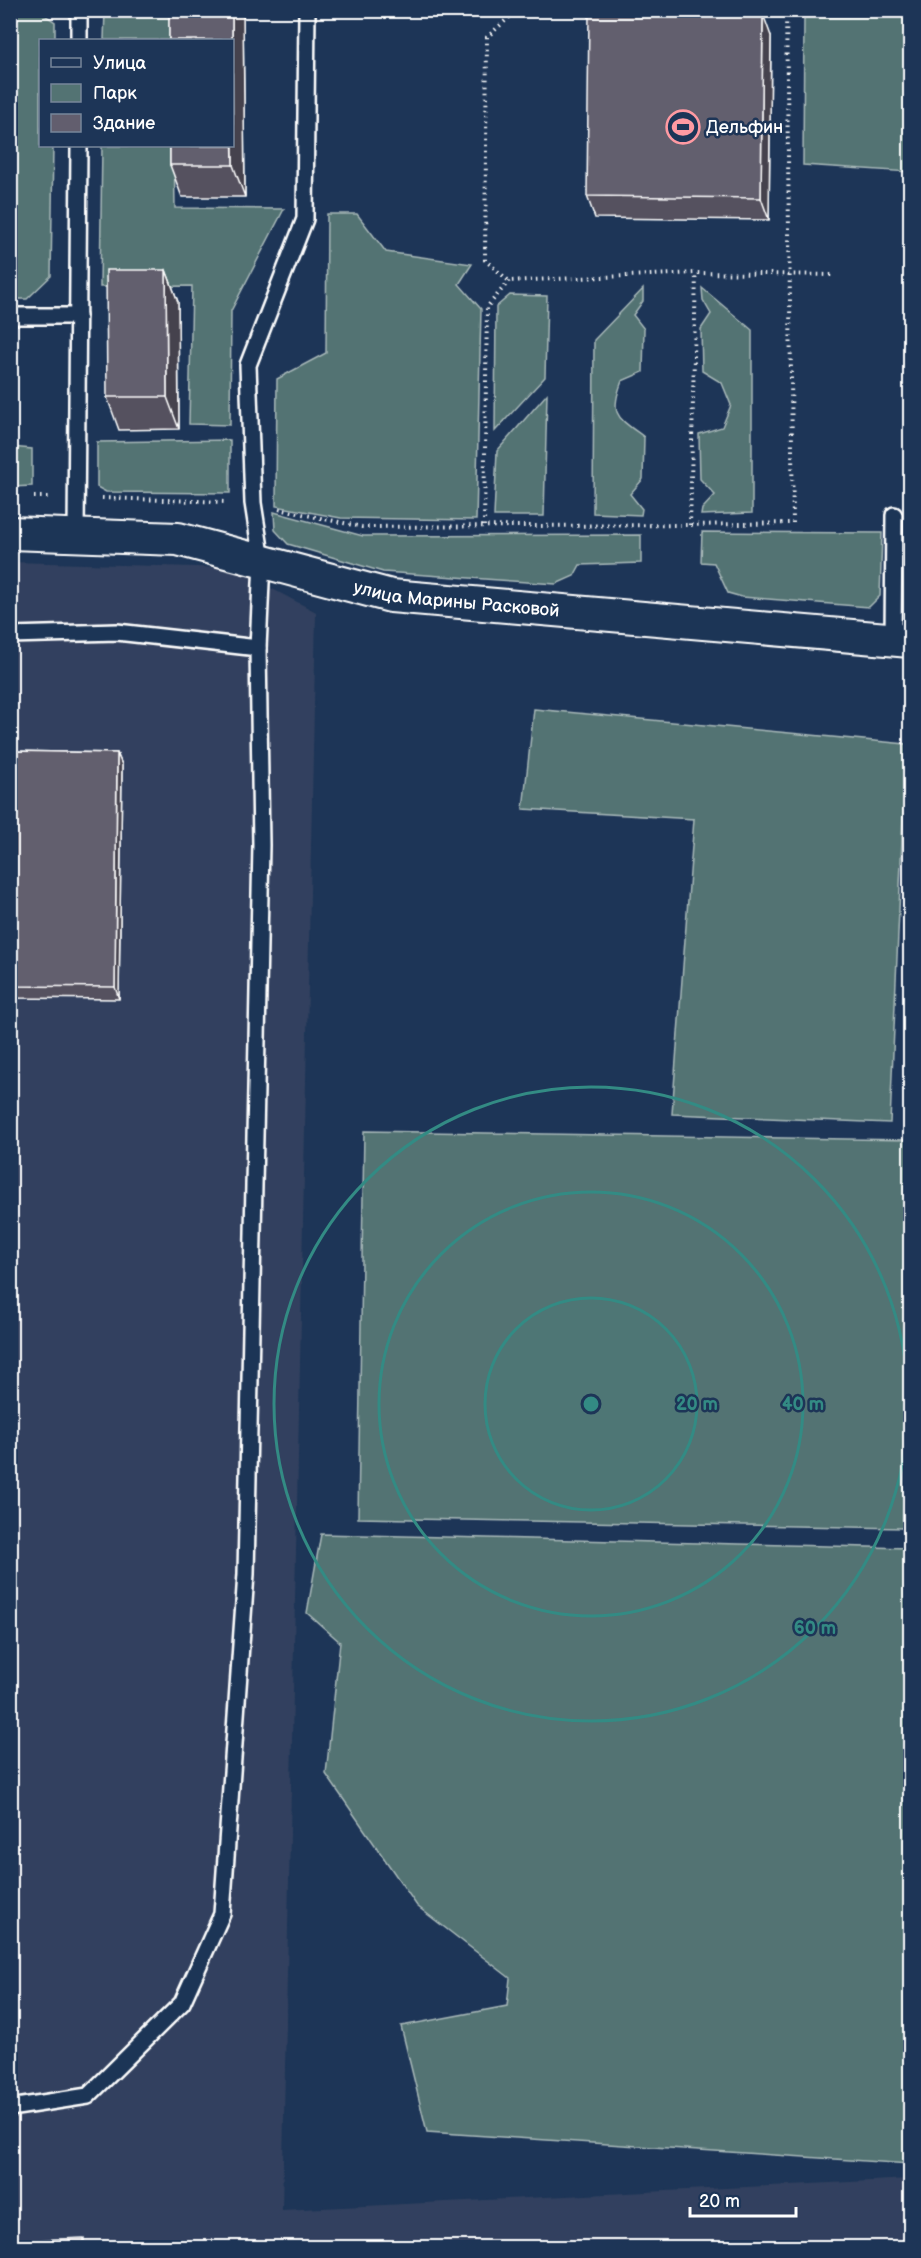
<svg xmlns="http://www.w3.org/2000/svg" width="921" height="2258" font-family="'Balsamiq Sans',sans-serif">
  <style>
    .built { fill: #32415e }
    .green { fill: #537373; stroke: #a9b9b9; stroke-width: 1.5 }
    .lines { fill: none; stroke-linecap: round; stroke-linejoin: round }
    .lane-casing { stroke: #fff; stroke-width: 20 }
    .street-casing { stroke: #fff; stroke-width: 36 }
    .path { stroke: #fff; stroke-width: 4; stroke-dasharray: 1.5 4.5; stroke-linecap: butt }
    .lane { stroke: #1d3557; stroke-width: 15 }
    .street { stroke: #1d3557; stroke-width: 32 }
    .wall { fill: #54515f; stroke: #fff; stroke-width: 1.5 }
    .shaded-wall { fill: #45424d; stroke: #fff; stroke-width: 1.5 }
    .building { fill: #625e6e; stroke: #fff; stroke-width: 1.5 }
    .ring { fill: none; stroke: #338b84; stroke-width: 3 }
    .labels { text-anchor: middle; stroke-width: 5; stroke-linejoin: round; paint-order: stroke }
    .poi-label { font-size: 18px; fill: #fff; stroke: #1d3557; text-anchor: start }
    .street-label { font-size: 18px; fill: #fff; stroke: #1d3557 }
    .centre { fill: #338b84; stroke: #1d3557; stroke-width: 3 }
    .ring-label { font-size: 18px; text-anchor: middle; font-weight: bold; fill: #338b84; stroke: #1d3557; stroke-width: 5; stroke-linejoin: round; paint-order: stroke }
  </style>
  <rect width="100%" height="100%" fill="#1d3557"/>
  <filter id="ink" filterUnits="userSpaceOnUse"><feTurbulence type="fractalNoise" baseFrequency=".0167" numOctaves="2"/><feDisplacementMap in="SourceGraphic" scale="12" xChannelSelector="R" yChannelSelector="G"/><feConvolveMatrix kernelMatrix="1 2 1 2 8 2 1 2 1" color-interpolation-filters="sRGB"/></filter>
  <g filter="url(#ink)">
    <path class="built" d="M 11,562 L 233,568 L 316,612 L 282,2210 L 910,2179 L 910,2247 L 11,2248 Z"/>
    <g class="green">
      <path d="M 11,10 L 39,11 L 55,22 L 55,40 L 40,40 L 40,146 L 53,146 L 51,276 L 27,299 L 11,299 Z"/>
      <path d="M 105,11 L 172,11 L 172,40 L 104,40 Z"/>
      <path d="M 910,16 L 910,172 L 803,165 L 804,17 Z"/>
      <path d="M 102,146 L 174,146 L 175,208 L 284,209 L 231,311 L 230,425 L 189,424 L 192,286 L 100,287 Z"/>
      <path d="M 327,214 L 357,214 L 386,252 L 472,264 L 459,284 L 481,309 L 476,520 L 341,518 L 276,506 L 277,379 L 326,353 Z"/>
      <path d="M 702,288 L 752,330 L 752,513 L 701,515 L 702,509 L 715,495 L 700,479 L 699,434 L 722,427 L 731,405 L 722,383 L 702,371 L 701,329 L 711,314 L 703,300 Z"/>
      <path d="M 643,289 L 643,301 L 633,315 L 644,329 L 643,372 L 622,381 C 609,415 617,417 644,437 L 643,479 L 630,494 L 642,509 L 641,515 L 593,513 L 594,340 Z"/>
      <path d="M 510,295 L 547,296 L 545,377 L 495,431 L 496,307 Z"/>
      <path d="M 547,394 L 544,516 L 494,516 L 497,451 Z"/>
      <path d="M 230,440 L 230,493 L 106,492 L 97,487 L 97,442 Z"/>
      <path d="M 11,447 L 32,449 L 32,486 L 11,487 Z"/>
      <path d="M 274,512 L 363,536 L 641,535 L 641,563 L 580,565 L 574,576 L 556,584 L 383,572 L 288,544 L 275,530 Z"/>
      <path d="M 702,532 L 882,533 L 880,596 L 869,607 L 742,597 L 728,593 L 714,563 L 701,562 Z"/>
      <path d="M 910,532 L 910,602 L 904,586 L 907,533 Z"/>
      <path d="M 534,709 L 906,744 L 890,1123 L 672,1114 L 694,819 L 523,809 Z"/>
      <path d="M 364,1131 L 909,1140 L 903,1528 L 358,1518 Z"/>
      <path d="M 321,1534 L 909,1548 L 907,1694 L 910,1697 L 910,2164 L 427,2132 L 401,2026 L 507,2006 L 510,1978 L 417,1906 L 326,1774 L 340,1642 L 307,1613 Z"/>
    </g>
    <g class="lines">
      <defs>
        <g id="lane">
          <path d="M 79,40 L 79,10"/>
          <path d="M 10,316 L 78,316"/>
          <path d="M 76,535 L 79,146"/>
          <path d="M 10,635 L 117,632 L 258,648 L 262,561 L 253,503 L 248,365 L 305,219 L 307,10"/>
          <path d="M 893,639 L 894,515"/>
          <path d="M 10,2108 L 88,2096 L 182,2003 L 222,1914 L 246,1574 L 261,845 L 258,648"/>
        </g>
        <g id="street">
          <path id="s1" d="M 10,533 L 178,539 L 391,596 L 910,641"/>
        </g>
      </defs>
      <use href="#lane" class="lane-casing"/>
      <use href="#street" class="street-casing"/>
      <g class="path">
        <path d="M 628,10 L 514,13 L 487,37 L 485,260 L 509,281 L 696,273 L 833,275"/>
        <path d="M 34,497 L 50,497"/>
        <path d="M 102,498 L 227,502"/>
        <path d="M 279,509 L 362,527 L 690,525 L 793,523 L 786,10"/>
        <path d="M 690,525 L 696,273"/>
        <path d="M 484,526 L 487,307 L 509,281"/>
      </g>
      <use href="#lane" class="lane"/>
      <use href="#street" class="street"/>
    </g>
    <g class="wall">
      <path d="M 169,10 L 243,10 L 245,197 L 182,197 L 170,165 Z"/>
      <path d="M 771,36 L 769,220 L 595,218 L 587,196 Z"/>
      <path d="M 166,270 L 178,302 L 179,429 L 119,430 L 107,397 Z"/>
      <path d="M 10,751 L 117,753 L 122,765 L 119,999 L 10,998 Z"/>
    </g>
    <g class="shaded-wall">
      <path d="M 232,10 L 243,10 L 245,197 L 233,165 Z"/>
      <path d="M 763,14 L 771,36 L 769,220 L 761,198 Z"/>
      <path d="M 166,270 L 178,302 L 179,429 L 167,397 Z"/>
      <path d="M 117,753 L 122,765 L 119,999 L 115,987 Z"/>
    </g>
    <g class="building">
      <rect x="169" y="10" width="63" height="30"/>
      <path d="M 589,12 L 763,14 L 761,198 L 587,196 Z"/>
      <path d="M 232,122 L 233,165 L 170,165 L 170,146 L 232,146 Z"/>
      <path d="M 106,270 L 166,270 L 167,397 L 107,397 Z"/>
      <path d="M 10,751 L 117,753 L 115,987 L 10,986 Z"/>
      <path d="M 84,2238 L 84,2247 L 10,2247 L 10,2241 Z"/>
    </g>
  </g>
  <circle cx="591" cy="1404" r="106" fill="#338b84" fill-opacity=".12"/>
  <g class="ring">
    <circle cx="591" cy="1404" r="106"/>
    <circle cx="591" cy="1404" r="212"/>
    <circle cx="591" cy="1404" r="317"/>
  </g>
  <defs>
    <symbol id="stadium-ring" viewBox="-11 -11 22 22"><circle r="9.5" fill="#1d3557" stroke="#ff9aa2" stroke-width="1.5"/><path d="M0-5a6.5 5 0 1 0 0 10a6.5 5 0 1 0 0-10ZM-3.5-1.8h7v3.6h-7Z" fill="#ff9aa2"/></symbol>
  </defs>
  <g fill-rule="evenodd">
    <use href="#stadium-ring" x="664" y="108" width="38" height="38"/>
  </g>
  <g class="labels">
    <g class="poi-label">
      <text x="706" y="133">Дельфин</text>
    </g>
    <g class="street-label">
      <text dy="6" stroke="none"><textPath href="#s1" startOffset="454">улица Марины Расковой</textPath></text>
    </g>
  </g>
  <circle cx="591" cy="1404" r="9" class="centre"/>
  <g class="ring-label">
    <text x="697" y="1410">20 m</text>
    <text x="803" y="1410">40 m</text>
    <text x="815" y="1634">60 m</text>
  </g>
  <rect width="921" height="2258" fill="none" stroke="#1d3557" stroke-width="36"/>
  <rect x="18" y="18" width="885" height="2222" fill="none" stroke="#fff" stroke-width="2" filter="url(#ink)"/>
  <rect x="39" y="39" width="195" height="108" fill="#1d3557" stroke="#77869a" stroke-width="1.5"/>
  <rect x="51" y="58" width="30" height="9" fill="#1d3557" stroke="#77869a" stroke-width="1.5"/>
  <text x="93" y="69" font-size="18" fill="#ffffff">Улица</text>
  <rect x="51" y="84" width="30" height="18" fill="#537373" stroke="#77869a" stroke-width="1.5"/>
  <text x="93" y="99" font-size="18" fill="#ffffff">Парк</text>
  <rect x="51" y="114" width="30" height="18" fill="#625e6e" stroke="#77869a" stroke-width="1.5"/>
  <text x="93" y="129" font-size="18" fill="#ffffff">Здание</text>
  <path d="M690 2207v9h106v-9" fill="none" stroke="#ffffff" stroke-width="3"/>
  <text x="699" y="2207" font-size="18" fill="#ffffff" stroke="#1d3557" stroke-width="4.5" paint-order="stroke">20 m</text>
</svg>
